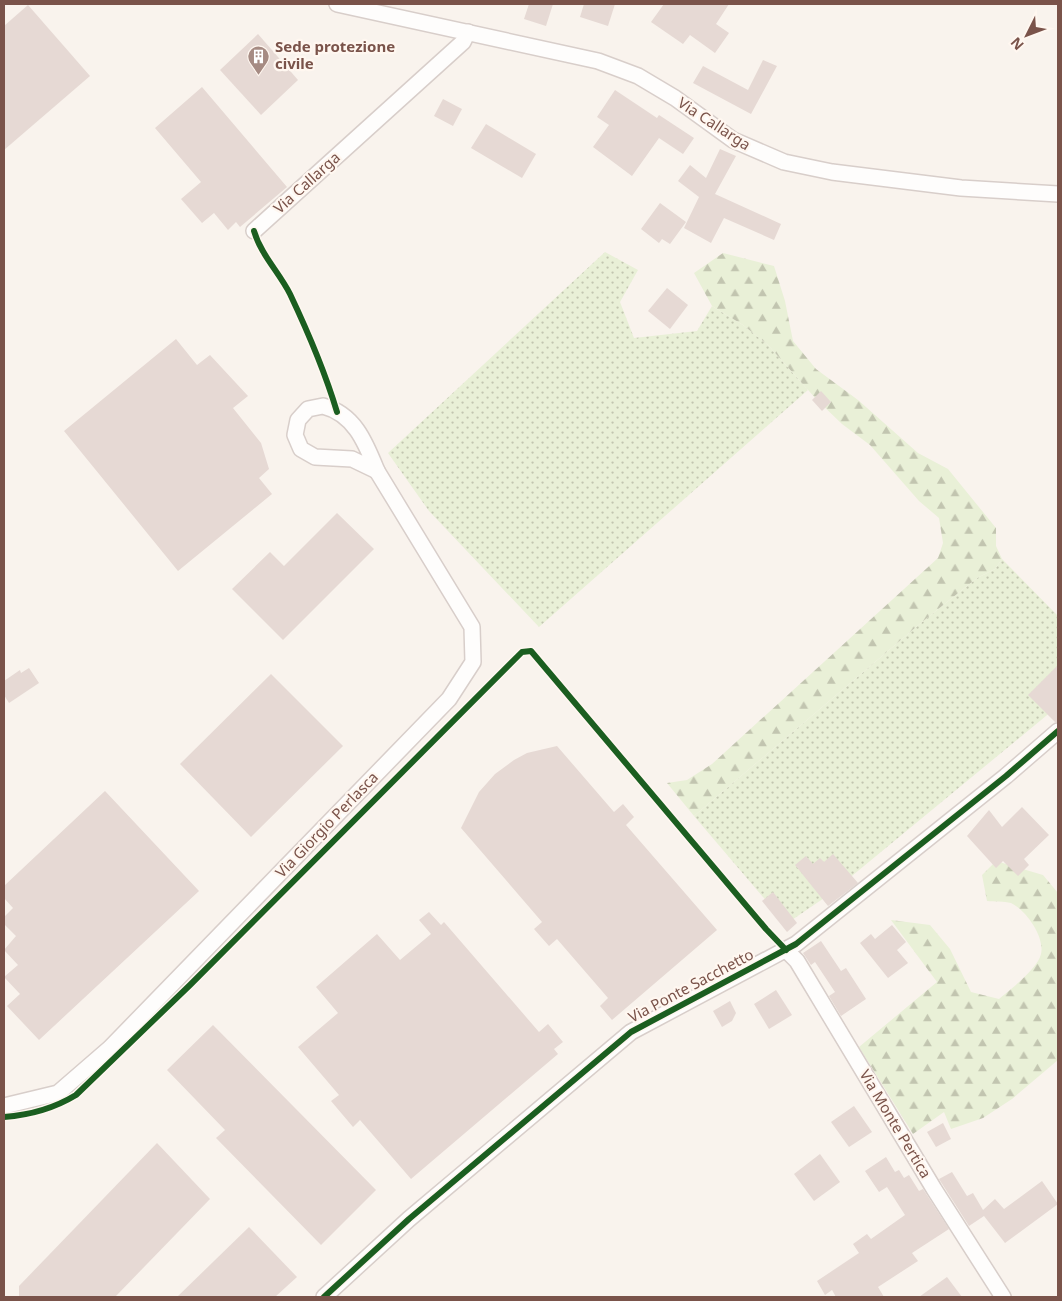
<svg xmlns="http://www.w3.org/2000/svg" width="1062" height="1301" font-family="'Noto Sans',sans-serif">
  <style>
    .grass { fill: url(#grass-dots) }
    .forest { fill: url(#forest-firs) }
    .building { fill: #e6d9d4 }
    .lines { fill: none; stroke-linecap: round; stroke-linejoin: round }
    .street-casing { stroke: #d8ceca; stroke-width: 18 }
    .street { stroke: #fefdfc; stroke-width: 15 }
    .cycleway-casing { stroke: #fff7f0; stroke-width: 9 }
    .cycleway { stroke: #1b5e20; stroke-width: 6 }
    .labels { text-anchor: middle; stroke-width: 4.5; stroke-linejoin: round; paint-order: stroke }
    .poi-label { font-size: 15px; font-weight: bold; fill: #7a534a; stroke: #fff7f0; text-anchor: start }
    .street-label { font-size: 15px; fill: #7a534a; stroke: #fff7f0 }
  </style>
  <defs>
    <pattern id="grass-dots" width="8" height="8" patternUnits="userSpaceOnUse" patternTransform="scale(1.25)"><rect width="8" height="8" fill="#e9f0d7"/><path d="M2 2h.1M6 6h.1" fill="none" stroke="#c2c5b0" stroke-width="1.8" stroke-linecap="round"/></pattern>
    <pattern id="forest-firs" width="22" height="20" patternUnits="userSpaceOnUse" patternTransform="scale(1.25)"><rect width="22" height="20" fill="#e9f0d7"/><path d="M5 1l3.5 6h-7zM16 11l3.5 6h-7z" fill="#c2c5b0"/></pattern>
  </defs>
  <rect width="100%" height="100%" fill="#f9f3ed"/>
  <g class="grass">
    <path d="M 605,252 L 638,270 L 620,302 L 634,338 L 697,331 L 712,306 L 743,325 L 768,345 L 808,390 L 539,627 L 429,511 L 388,453 Z"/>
    <path d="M 1002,559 L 1058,616 L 1058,706 L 830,894 L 786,924 L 694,816 L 922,622 L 977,578 L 995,569 Z"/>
  </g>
  <g class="forest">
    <path d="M 723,253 L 774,266 L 785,301 L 793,341 L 816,369 L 858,400 L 918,453 L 948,469 L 996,528 L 996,546 L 1002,559 L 995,569 L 977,578 L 922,622 L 694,816 L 667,783 L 687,780 L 712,764 L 938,558 L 943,543 L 939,518 L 919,501 L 870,445 L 842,424 L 817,400 L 768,345 L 743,325 L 712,306 L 694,273 Z"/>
    <path d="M 996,861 L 1043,875 L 1058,893 L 1058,1060 L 1012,1099 L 983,1118 L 951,1129 L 944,1112 L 913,1134 L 859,1047 L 937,982 L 891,920 L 930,925 L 950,949 L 971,992 L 999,999 C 1010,990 1038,968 1041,954 C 1045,937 1026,910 1011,903 C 1004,901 994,902 987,901 L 982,875 Z"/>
  </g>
  <g class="building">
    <path d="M 529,4 L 553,4 L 546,26 L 524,19 Z"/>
    <path d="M 584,4 L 615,4 L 608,26 L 580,17 Z"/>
    <path d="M 664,4 L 729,4 L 716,24 L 729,33 L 715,53 L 690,35 L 683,44 L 651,22 Z"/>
    <path d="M 28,5 L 90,76 L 4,150 L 4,26 Z"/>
    <path d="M 258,34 L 298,80 L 261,115 L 220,70 Z"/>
    <path d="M 763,60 L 777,66 L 751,114 L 693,83 L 703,66 L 748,90 Z"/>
    <path d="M 202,87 L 287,187 L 240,227 L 236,222 L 228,230 L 214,213 L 202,223 L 181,199 L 201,182 L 155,128 Z"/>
    <path d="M 615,90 L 657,118 L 659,115 L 694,138 L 683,154 L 659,138 L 632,176 L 593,147 L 609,125 L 597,117 Z"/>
    <path d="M 443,99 L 462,109 L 453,126 L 434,116 Z"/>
    <path d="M 486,124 L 536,154 L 522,178 L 471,148 Z"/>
    <path d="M 720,149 L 736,156 L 715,194 L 781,224 L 774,240 L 724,218 L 711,243 L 684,228 L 699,197 L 678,181 L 690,165 L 706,178 Z"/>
    <path d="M 660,203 L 686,222 L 670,244 L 662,239 L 659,243 L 641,229 Z"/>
    <path d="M 667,288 L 688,305 L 670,329 L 648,311 Z"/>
    <path d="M 176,339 L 197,365 L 210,355 L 248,396 L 233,408 L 261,443 L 269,469 L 259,478 L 272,494 L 178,571 L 64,431 Z"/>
    <path d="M 821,391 L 831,402 L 822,411 L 812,400 Z"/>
    <path d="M 337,513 L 374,549 L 283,640 L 232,589 L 270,552 L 284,566 Z"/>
    <path d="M 1058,665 L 1058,722 L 1055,722 L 1028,695 Z"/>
    <path d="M 29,668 L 39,683 L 9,703 L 4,695 L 4,681 L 20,670 L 21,673 Z"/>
    <path d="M 271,674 L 343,746 L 251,837 L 180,764 Z"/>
    <path d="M 557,746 L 614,812 L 623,804 L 634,817 L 626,825 L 717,930 L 612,1020 L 600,1006 L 608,998 L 557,939 L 549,946 L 534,929 L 542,922 L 461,828 L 479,792 L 495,774 L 514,760 L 527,753 Z"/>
    <path d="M 105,791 L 199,891 L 39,1040 L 7,1006 L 20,994 L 4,977 L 18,965 L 4,950 L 16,936 L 4,924 L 4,917 L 13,908 L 4,898 L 4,886 Z"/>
    <path d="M 1022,807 L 1049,835 L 1024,859 L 1029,865 L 1018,876 L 1003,861 L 996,868 L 967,836 L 989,810 L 1002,827 Z"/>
    <path d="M 833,854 L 858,883 L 828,906 L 795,865 L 806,856 L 813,864 L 820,858 L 824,862 Z"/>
    <path d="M 773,892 L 797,923 L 787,932 L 762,901 Z"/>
    <path d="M 429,912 L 441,925 L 444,922 L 539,1032 L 548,1024 L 563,1042 L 554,1049 L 558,1054 L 411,1179 L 360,1120 L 353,1127 L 331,1101 L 339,1095 L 298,1047 L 338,1013 L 316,987 L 377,934 L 400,960 L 431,934 L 419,920 Z"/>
    <path d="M 892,925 L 906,942 L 897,950 L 908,963 L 888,978 L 860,943 L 871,934 L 875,939 Z"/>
    <path d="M 821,941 L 841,971 L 846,968 L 866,999 L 841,1016 L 829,996 L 835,992 L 815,962 L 811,965 L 803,953 Z"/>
    <path d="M 776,990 L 792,1015 L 769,1029 L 754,1004 Z"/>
    <path d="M 730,1001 L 736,1013 L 732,1021 L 722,1027 L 713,1011 Z"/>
    <path d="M 213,1025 L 376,1190 L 321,1245 L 216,1138 L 225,1130 L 167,1070 Z"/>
    <path d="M 854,1106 L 872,1132 L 849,1147 L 831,1122 Z"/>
    <path d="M 943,1123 L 951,1139 L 936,1147 L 927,1132 Z"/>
    <path d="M 157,1143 L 210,1199 L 115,1297 L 19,1297 L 19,1286 Z"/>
    <path d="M 820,1154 L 840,1182 L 814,1201 L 794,1174 Z"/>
    <path d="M 886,1157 L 895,1172 L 899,1170 L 904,1178 L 909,1175 L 919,1191 L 923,1189 L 949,1229 L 912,1253 L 918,1261 L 878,1287 L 884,1297 L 836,1297 L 832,1290 L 825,1295 L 817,1281 L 859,1253 L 853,1244 L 867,1234 L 871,1239 L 905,1215 L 887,1187 L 879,1192 L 865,1171 Z"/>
    <path d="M 952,1172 L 967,1196 L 973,1193 L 983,1210 L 995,1199 L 1004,1209 L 1042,1181 L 1058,1204 L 1005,1243 L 984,1216 L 969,1226 L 939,1179 Z"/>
    <path d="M 249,1227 L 297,1277 L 275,1297 L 177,1297 Z"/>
    <path d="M 947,1277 L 962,1297 L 919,1297 Z"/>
  </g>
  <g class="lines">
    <defs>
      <g id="street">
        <path d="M 337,4 L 598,61 L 638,76 L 675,98 L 733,140 L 784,162 L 832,172 L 961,188 L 1058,194"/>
        <path d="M 254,231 L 463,42 L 468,32"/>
        <path d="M 323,406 C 355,414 366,444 377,471 L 352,459 L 315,457 L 301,449 L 295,435 L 298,420 L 308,409 Z"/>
        <path d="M 786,950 L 797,961 L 934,1189 L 1003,1297"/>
        <path d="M 4,1106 L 58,1093 L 110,1048 L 449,699 L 473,662 L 472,627 L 377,471"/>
        <path d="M 324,1297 L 409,1219 L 631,1032 L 796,944 L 1006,776 L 1058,731"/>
      </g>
    </defs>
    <use href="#street" class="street-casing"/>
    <use href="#street" class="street"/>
    <defs>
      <g id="cycleway">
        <path d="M 254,231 C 261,255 279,272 290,294 C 308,332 325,372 337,412"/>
        <path d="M 4,1117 C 31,1115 53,1109 76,1095 L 190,985 L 522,652 L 531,651 L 766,929 L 786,950"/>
        <path d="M 324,1297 L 409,1219 L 631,1032 L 796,944 L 1006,776 L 1058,731"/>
      </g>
    </defs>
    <use href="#cycleway" class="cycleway-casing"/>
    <use href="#cycleway" class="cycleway"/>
  </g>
  <defs>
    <symbol id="building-pin" viewBox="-11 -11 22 30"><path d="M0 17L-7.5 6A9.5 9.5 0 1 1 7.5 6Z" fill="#a68b83" stroke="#fff7f0"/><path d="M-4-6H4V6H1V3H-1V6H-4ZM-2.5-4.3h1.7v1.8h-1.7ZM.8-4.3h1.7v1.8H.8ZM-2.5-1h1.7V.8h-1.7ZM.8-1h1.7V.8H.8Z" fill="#fff"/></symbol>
  </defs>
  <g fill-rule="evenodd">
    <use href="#building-pin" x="246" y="44" width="25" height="34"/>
  </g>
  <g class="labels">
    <g class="poi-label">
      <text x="275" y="52">Sede protezione<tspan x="275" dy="17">civile</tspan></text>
    </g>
    <g class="street-label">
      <text transform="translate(714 124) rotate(33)" y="5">Via Callarga</text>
      <text transform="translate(307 183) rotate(-42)" y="5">Via Callarga</text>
      <text transform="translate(327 825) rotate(-46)" y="5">Via Giorgio Perlasca</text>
      <text transform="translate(691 986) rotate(-28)" y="5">Via Ponte Sacchetto</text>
      <text transform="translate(895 1124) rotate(59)" y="5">Via Monte Pertica</text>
    </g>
  </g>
  <rect width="1062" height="1301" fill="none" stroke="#7a534a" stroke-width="10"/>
  <g transform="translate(1027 35) rotate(228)" stroke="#fff7f0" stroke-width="4" paint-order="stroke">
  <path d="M0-4L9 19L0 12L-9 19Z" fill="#7a534a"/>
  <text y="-8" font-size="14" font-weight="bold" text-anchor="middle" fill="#7a534a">N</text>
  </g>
</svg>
